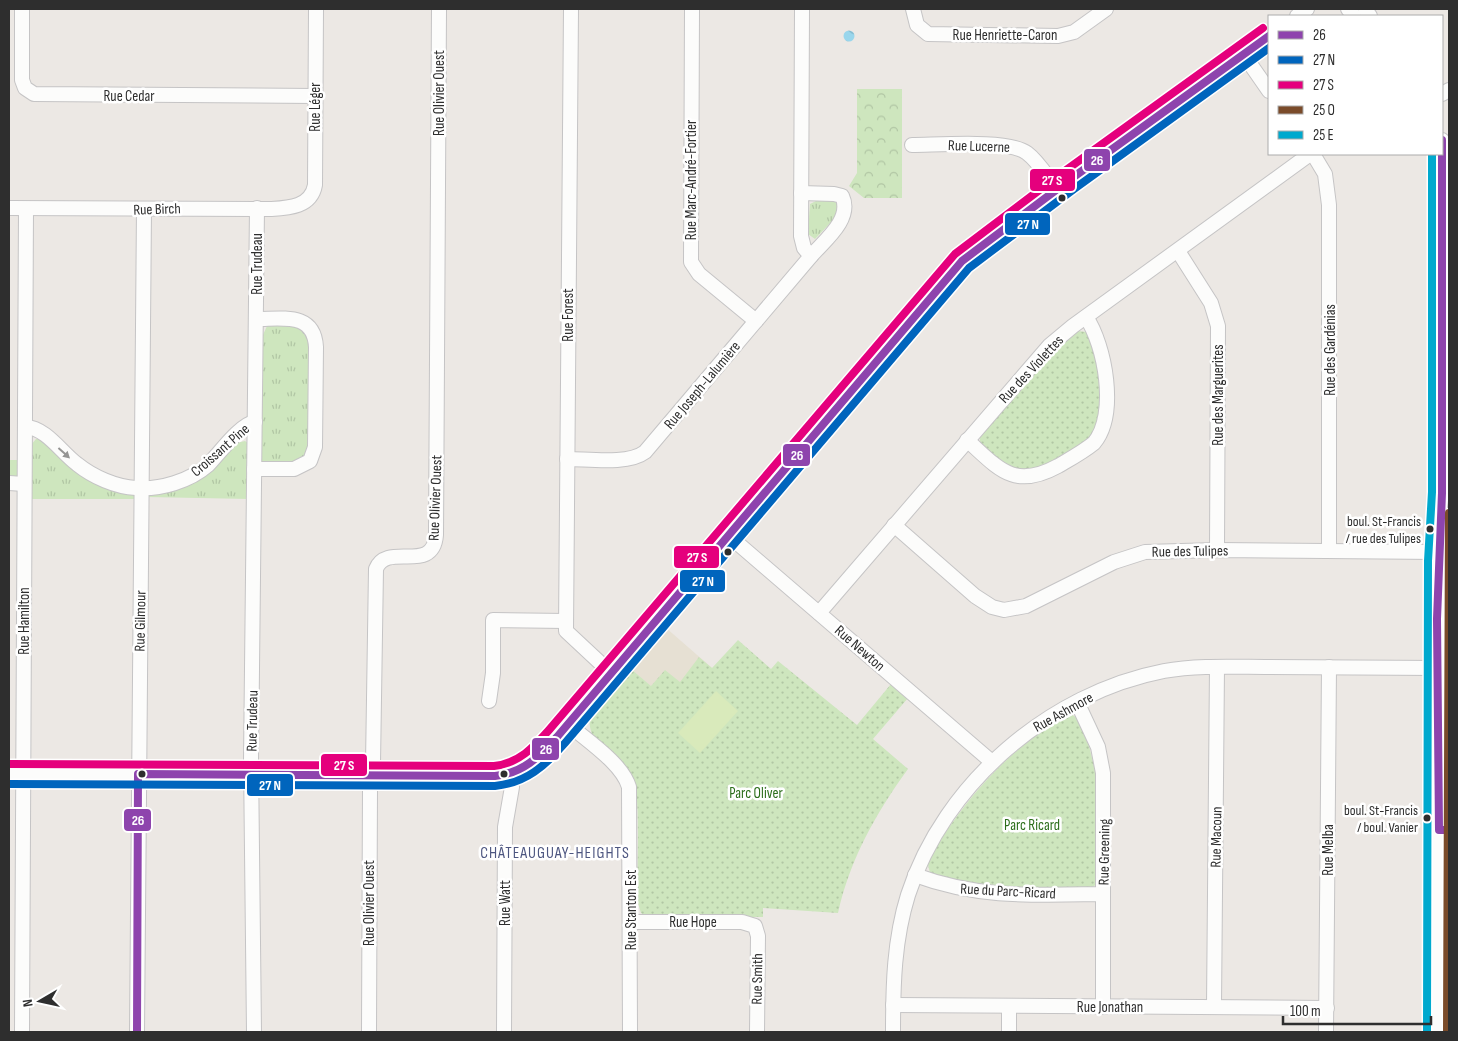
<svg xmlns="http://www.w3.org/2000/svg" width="1458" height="1041" font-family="'Sofia Sans Condensed',sans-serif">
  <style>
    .education { fill: #e6e0d3 }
    .grass { fill: url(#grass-tufts) }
    .forest { fill: url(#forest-crowns) }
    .park { fill: url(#park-dots) }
    .pitch { fill: #d9eabb }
    .water { fill: url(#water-waves) }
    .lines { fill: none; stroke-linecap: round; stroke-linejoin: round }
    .minor-casing { stroke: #c5c4c5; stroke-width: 16 }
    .minor { stroke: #fcfcfb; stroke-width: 14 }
    .bus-1-casing { stroke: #fff; stroke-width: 11 }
    .bus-2-casing { stroke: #fff; stroke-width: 11 }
    .bus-3-casing { stroke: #fff; stroke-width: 11 }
    .bus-4-casing { stroke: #fff; stroke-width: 11 }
    .bus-5-casing { stroke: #fff; stroke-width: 11 }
    .bus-1 { stroke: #8e44ad; stroke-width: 8 }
    .bus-2 { stroke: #0065bd; stroke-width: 8 }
    .bus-3 { stroke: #e5007d; stroke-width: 8 }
    .bus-4 { stroke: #7a4b2a; stroke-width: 8 }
    .bus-5 { stroke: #00a9ce; stroke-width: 8 }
    .oneway { fill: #959594 }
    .bus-dot { fill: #2e2e2e; stroke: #fff; stroke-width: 2 }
    .labels { text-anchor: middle; stroke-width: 5; stroke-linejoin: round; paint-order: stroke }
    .bus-label { font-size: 14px; fill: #2e2e2e; stroke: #fff; text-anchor: end }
    .street-label { font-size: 15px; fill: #2e2e2e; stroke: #fff }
    .park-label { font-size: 15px; fill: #2c6e1b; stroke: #fff }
    .neighbourhood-label { font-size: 16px; letter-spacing: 1px; fill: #4d5680; stroke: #fff }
    .line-badge { stroke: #fff; stroke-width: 2 }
    .badge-label { font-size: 14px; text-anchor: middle; font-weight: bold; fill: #fff }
  </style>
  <defs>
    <pattern id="grass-tufts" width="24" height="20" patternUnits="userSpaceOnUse" patternTransform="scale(1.25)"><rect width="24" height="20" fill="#cee6be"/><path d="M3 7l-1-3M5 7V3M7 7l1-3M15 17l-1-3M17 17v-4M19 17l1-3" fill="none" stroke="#b1c6a4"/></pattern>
    <pattern id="forest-crowns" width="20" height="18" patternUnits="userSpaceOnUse" patternTransform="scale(1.25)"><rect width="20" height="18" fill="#cee6be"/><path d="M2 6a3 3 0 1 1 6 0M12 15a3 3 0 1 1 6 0" fill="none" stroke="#b1c6a4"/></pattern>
    <pattern id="park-dots" width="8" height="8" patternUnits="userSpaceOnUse" patternTransform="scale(1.25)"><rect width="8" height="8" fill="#cee6be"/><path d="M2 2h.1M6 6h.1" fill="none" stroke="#b1c6a4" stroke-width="1.8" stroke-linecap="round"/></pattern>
    <pattern id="water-waves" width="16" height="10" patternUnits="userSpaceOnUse" patternTransform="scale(1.25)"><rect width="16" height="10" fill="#99d6ec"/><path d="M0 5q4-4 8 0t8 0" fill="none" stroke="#84b8cb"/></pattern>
  </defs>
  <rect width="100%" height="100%" fill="#ece8e4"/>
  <path class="education" d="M 665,627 L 712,668 L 676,708 L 630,668 Z"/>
  <g class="grass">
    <path d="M 816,201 L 835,201 L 838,206 L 835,218 L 815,239 L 808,234 L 810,204 Z"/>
    <path d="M 273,324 L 301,327 L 310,336 L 310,447 L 308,454 L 292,464 L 263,463 L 261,460 L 262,337 L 267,326 Z"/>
    <path d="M 36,439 L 41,439 L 135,495 L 135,499 L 29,499 L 30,446 Z"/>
    <path d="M 245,441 L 248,443 L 250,499 L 146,497 L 146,493 L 160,489 L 236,443 Z"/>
    <path d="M 9,460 L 20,460 L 18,477 L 9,479 Z"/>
  </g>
  <path class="forest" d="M 857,89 L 902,89 L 902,198 L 864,198 L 849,186 L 857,173 Z"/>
  <g class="park">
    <path d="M 1077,331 L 1087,332 L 1098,358 L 1100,417 L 1092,437 L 1044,469 L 1009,470 L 980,443 L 980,434 L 1047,355 Z"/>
    <path d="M 738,640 L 771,669 L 778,661 L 857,725 L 891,684 L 908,698 L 873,739 L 908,769 C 876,813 850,859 838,913 L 763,908 L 763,917 L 648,917 L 641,913 L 637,900 C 637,882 640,799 635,789 C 623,765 585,746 590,716 L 630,668 L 651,686 L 665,670 L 680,682 L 699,657 L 712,668 Z"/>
    <path d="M 1071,714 L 1077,718 L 1089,746 L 1096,774 L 1096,885 L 1088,889 L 978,887 L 930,873 L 928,865 L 931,854 C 962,806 992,768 1038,734 C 1047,727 1059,717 1071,714 Z"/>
  </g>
  <path class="pitch" d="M 716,691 L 738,711 L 700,753 L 678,733 Z"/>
  <circle class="water" cx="849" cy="36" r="5.5"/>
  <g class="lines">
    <defs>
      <g id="minor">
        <path d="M 22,9 L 22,80 L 25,88 L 34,94 L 315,96"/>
        <path d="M 571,9 L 566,631 L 611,673"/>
        <path d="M 692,9 L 691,262 L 699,274 L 756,321"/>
        <path d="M 913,9 L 917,25 L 928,34 L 1058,36 L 1074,32 L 1106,9"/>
        <path d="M 1348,9 L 1354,16"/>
        <path d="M 1365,9 L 1370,16"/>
        <path d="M 1297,16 L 1307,9"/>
        <path d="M 1244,55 L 1269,91"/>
        <path d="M 1442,94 L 1449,90"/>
        <path d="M 912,145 C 937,145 1009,139 1027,153 C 1039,162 1048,178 1057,189"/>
        <path d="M 1313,154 L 1325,174 L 1329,205 L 1329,550"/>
        <path d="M 801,193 L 834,194 L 842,196 C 853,219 824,241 811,256"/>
        <path d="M 9,208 L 271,209 C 289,208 311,207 315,185 L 316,9"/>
        <path d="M 1178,251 L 1211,303 L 1218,326 L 1217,550"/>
        <path d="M 26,427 C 46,428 61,452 77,464 C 93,477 116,487 136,488 C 160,490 190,481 208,465 C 219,454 240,424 255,422"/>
        <path d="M 967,440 C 999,469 1014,490 1058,466 C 1070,459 1083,452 1094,443 C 1118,414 1105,345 1086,317"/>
        <path d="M 567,459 C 588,459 628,465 645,452 L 811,256 L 804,248 L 801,236 L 802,9"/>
        <path d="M 254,469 L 294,469 L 310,461 L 315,447 L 316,347 C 314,312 283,319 257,319"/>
        <path d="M 9,483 L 24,484"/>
        <path d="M 894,525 L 975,596 L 992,607 L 1004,610 L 1026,606 L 1114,562 L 1145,552 L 1217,550 L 1438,552"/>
        <path d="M 728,535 L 992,762"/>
        <path d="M 819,613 L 1049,346 L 1073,326 L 1310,154"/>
        <path d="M 489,701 L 493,673 L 493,620 L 566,621"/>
        <path d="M 1077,702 L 1098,747 L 1103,773 L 1103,1007"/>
        <path d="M 568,724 C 586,740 622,763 629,787 L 630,1032"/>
        <path d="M 9,774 L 495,776 C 524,775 539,757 557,737 L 962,261 L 1068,181 L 1269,36"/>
        <path d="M 915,875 C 979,899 1037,895 1103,894"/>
        <path d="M 630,922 L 742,922 L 755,926 L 758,936 L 757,1032"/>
        <path d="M 893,1005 L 1327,1008"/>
        <path d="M 1214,1006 L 1217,667"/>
        <path d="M 22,1032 L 26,209"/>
        <path d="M 137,1032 L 144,209"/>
        <path d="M 254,1032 L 251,761 L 257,208"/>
        <path d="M 369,1032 L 370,788 L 373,763 L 376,569 C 387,541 433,575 436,535 L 439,9"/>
        <path d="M 504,1032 L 505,827 L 512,787 L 511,774"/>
        <path d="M 893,1032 C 893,985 894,940 908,895 C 944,783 1050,693 1164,671 C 1198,665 1234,667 1269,667 C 1325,667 1382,668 1439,668"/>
        <path d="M 1009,1032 L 1009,1007"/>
        <path d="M 1326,1032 L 1329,667"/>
        <path d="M 1437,1032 L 1438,561 L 1439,514 L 1442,493 L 1442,140"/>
      </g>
    </defs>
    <use href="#minor" class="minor-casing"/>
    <use href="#minor" class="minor"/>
    <defs>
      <g id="bus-1">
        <path d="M 1442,140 L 1442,493 L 1437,619 L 1439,830 L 1449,830"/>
        <path d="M 137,1032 L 138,774 L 495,776 C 523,773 539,757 557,737 L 962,261 L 1068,181 L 1269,36"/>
      </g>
      <path id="bus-2" d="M 9,784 L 495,786 C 526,783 545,766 565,743 L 969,268 L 1074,189 L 1269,48"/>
      <path id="bus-3" d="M 9,764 L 494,766 C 519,763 533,748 549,730 L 955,254 L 1062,173 L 1263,28"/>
      <path id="bus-4" d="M 1447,1032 L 1449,513"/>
      <path id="bus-5" d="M 1427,1032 L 1428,561 L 1432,492 L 1432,154"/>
    </defs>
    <use href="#bus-1" class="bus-1-casing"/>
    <use href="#bus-2" class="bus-2-casing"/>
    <use href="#bus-3" class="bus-3-casing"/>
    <use href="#bus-4" class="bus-4-casing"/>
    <use href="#bus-5" class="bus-5-casing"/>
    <use href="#bus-1" class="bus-1"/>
    <use href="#bus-2" class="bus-2"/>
    <use href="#bus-3" class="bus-3"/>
    <use href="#bus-4" class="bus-4"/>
    <use href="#bus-5" class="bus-5"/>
  </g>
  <defs><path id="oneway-solid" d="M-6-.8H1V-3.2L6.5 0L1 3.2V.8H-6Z" transform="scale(1.25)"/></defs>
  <use class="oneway" href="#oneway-solid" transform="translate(64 453) rotate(42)"/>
  <g class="bus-dot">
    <circle cx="1062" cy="198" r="4.5"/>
    <circle cx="1430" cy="529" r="4.5"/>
    <circle cx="728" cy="552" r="4.5"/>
    <circle cx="142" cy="774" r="4.5"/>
    <circle cx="504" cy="774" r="4.5"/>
    <circle cx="1427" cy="818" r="4.5"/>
  </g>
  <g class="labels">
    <g class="bus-label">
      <text x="1421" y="526">boul. St-Francis<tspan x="1421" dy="17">/ rue des Tulipes</tspan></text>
      <text x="1418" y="815">boul. St-Francis<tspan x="1418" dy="17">/ boul. Vanier</tspan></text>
    </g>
    <g class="street-label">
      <text x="1005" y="40">Rue Henriette-Caron</text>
      <text transform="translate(439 93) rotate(-90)" y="5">Rue Olivier Ouest</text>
      <text x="129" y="101">Rue Cedar</text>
      <text transform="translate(315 107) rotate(-90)" y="5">Rue Léger</text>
      <text transform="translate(979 146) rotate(2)" y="5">Rue Lucerne</text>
      <text transform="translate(691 180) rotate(-90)" y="5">Rue Marc-André-Fortier</text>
      <text transform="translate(157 209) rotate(-2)" y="5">Rue Birch</text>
      <text transform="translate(257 264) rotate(-90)" y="5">Rue Trudeau</text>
      <text transform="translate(568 315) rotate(-90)" y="5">Rue Forest</text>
      <text transform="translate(1330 350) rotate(-90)" y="5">Rue des Gardénias</text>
      <text transform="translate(1031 369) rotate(-47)" y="5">Rue des Violettes</text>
      <text transform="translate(702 385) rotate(-50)" y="5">Rue Joseph-Lalumière</text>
      <text transform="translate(1218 395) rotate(-90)" y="5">Rue des Marguerites</text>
      <text transform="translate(220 450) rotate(-41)" y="5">Croissant Pine</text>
      <text transform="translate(435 498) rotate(-88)" y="5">Rue Olivier Ouest</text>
      <text transform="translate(1190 551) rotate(-1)" y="5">Rue des Tulipes</text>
      <text transform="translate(24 621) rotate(-90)" y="5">Rue Hamilton</text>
      <text transform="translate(140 621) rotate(-89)" y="5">Rue Gilmour</text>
      <text transform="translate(860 648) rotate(41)" y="5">Rue Newton</text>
      <text transform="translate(1063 712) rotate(-29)" y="5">Rue Ashmore</text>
      <text transform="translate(252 721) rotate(-89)" y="5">Rue Trudeau</text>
      <text transform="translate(1216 837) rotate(-89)" y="5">Rue Macoun</text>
      <text transform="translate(1328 850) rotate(-90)" y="5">Rue Melba</text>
      <text transform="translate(1104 852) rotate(-89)" y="5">Rue Greening</text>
      <text transform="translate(1008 891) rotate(3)" y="5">Rue du Parc-Ricard</text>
      <text transform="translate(369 903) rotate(-90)" y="5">Rue Olivier Ouest</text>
      <text transform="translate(505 903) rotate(-90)" y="5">Rue Watt</text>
      <text transform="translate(631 910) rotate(-90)" y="5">Rue Stanton Est</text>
      <text x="693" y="927">Rue Hope</text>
      <text transform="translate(757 979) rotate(-89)" y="5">Rue Smith</text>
      <text x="1110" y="1012">Rue Jonathan</text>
    </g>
    <g class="park-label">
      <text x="756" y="798">Parc Oliver</text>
      <text x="1032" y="830">Parc Ricard</text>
    </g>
    <g class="neighbourhood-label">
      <text x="555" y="858">CHÂTEAUGUAY-HEIGHTS</text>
    </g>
  </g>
  <g class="line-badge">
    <rect x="1083" y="148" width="28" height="24" rx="5" fill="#8e44ad"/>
    <rect x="1029" y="168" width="47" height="24" rx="5" fill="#e5007d"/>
    <rect x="1004" y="212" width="47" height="24" rx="5" fill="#0065bd"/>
    <rect x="782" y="443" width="29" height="24" rx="5" fill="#8e44ad"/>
    <rect x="673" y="545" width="47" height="24" rx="5" fill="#e5007d"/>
    <rect x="679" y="569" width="47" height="24" rx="5" fill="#0065bd"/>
    <rect x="531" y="737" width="29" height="24" rx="5" fill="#8e44ad"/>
    <rect x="320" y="753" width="48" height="24" rx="5" fill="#e5007d"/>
    <rect x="246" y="773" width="48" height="24" rx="5" fill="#0065bd"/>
    <rect x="123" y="808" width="29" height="24" rx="5" fill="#8e44ad"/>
  </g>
  <g class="badge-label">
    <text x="1097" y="165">26</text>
    <text x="1052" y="185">27 S</text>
    <text x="1028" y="229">27 N</text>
    <text x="797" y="460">26</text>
    <text x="697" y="562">27 S</text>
    <text x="703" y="586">27 N</text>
    <text x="546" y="754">26</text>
    <text x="344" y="770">27 S</text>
    <text x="270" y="790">27 N</text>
    <text x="138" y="825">26</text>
  </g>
  <rect width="1458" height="1041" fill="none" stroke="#2e2e2e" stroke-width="20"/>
  <rect x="1268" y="15" width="175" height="140" fill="#ffffff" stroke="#ababab"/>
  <rect x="1278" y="31" width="25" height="8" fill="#8e44ad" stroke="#ababab"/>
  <text x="1313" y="40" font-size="15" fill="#2e2e2e">26</text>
  <rect x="1278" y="56" width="25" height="8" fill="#0065bd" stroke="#ababab"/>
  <text x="1313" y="65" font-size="15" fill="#2e2e2e">27 N</text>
  <rect x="1278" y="81" width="25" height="8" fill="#e5007d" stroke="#ababab"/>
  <text x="1313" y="90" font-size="15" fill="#2e2e2e">27 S</text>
  <rect x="1278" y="106" width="25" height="8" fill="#7a4b2a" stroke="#ababab"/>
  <text x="1313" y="115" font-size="15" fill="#2e2e2e">25 O</text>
  <rect x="1278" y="131" width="25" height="8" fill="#00a9ce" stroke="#ababab"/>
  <text x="1313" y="140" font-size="15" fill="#2e2e2e">25 E</text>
  <g transform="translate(40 1001) rotate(261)" stroke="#ffffff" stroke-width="4" paint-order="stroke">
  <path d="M0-4L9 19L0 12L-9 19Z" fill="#2e2e2e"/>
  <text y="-8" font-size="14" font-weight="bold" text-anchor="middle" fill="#2e2e2e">N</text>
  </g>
  <path d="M1283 1016v8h148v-8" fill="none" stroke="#2e2e2e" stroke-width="2.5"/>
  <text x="1290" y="1016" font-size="15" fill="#2e2e2e" stroke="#ffffff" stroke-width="4" paint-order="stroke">100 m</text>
</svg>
